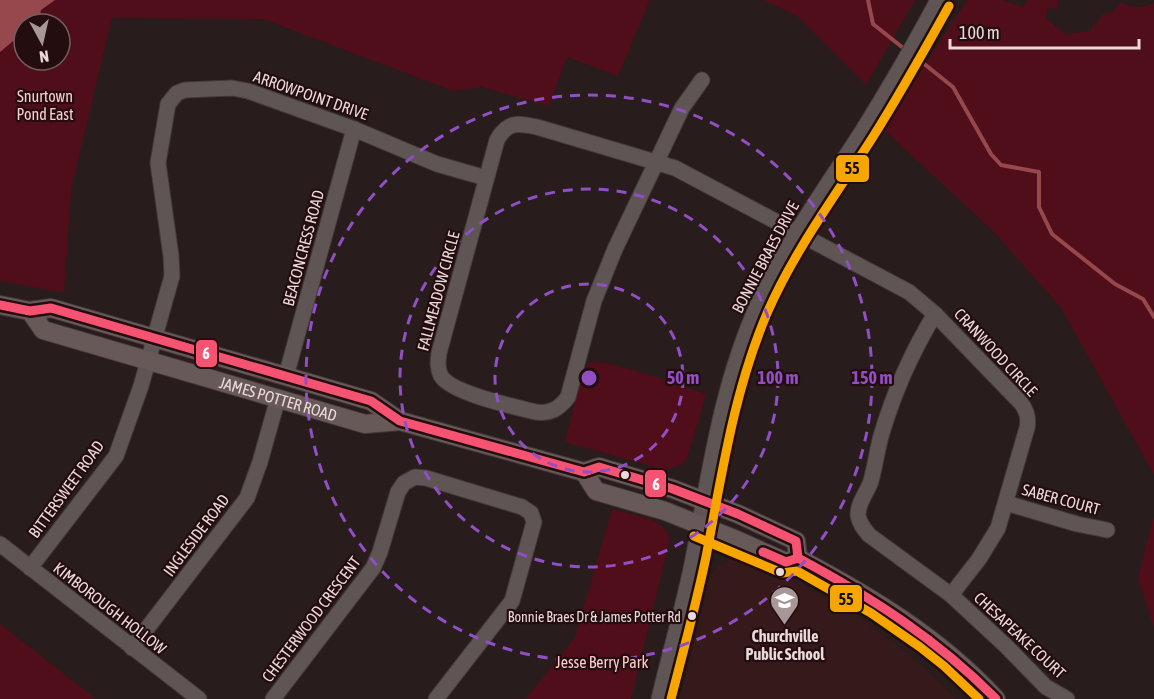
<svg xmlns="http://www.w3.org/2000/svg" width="1154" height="699" font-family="'Asap Condensed',sans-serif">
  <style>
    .built { fill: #36191a }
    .green { fill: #500e1a; fill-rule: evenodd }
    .water { fill: #96484d }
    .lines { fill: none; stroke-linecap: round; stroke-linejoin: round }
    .stream { stroke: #96484d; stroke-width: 4 }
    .minor-casing { stroke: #44393a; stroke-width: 17 }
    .major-casing { stroke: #44393a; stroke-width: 20 }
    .minor { stroke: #5f5555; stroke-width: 15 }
    .major { stroke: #685959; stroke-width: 18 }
    .bus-1-casing { stroke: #240d0e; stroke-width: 14 }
    .bus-2-casing { stroke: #240d0e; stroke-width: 14 }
    .bus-1 { stroke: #f65372; stroke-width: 9 }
    .bus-2 { stroke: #f7a600; stroke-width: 9 }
    .ring { fill: none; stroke: #914fc4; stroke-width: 3; stroke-dasharray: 10 8 }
    .bus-dot { fill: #ebd9d9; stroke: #240d0e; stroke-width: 2 }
    .labels { text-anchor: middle; stroke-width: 4.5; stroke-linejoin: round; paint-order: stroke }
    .bus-label { font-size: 14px; fill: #ebd9d9; stroke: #240d0e; text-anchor: end }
    .street-label { font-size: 16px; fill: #ebd9d9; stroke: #240d0e }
    .park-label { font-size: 16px; fill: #fdcbcc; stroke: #240d0e }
    .poi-label { font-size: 16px; font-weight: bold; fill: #ebd9d9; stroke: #240d0e }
    .centre { fill: #914fc4; stroke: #240d0e; stroke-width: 3 }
    .ring-label { font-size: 18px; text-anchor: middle; font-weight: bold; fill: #914fc4; stroke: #240d0e; stroke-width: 4.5; stroke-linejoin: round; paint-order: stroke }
    .line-badge { stroke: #240d0e; stroke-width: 2 }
    .badge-label { font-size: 16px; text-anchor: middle; font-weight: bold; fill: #fff }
    .pale-badge-label { font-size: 16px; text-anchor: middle; font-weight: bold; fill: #111 }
  </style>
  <rect width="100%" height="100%" fill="#281c1c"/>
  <path class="built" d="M 740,556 L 801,584 L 867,622 L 920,664 L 957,699 L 680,699 L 711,575 L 722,563 L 735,557 Z"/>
  <g class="green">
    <path d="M 0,0 L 650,0 L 618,76 L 567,57 L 549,106 L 481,87 L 453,91 L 263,19 L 112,18 L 71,189 L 64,293 L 0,281 ZM 24,24 L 60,24 L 60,60 L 24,60 Z"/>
    <path d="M 763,0 L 915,0 L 866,85 L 797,16 Z"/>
    <path d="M 967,0 L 1003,0 L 1023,7 L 1028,0 L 1059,0 L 1057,9 L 1047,8 L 1046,18 L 1065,34 L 1091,31 L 1092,25 L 1098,22 L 1102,14 L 1111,13 L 1121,3 C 1134,8 1141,8 1154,3 L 1154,475 L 1061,308 L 993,231 L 883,129 Z"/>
    <path d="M 590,362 C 609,359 684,387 706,394 L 687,459 L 680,465 L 665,470 L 565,442 L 583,370 Z"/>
    <path d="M 612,509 C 631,515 665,517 670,539 L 631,699 L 526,699 L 575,637 Z"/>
    <path d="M 1154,515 L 1154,628 L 1138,578 Z"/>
    <path d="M 0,624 L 96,699 L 0,699 Z"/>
  </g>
  <path class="water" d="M 0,0 L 55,0 L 41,10 L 39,20 L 34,24 L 24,24 L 24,32 L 0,52 Z"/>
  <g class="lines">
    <g class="stream">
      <path d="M 868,0 L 873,24 L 907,51"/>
      <path d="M 913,55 L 953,87 L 991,154 L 1001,165 L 1039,172 L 1039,207 L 1052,234 L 1115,284 L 1143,299 L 1154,317"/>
    </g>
    <defs>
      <g id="minor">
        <path d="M 702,80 L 682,108 L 615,249 L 594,301 L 568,397 C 559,409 550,414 536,412 C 515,407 451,393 441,376 C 437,368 438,361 439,353 L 497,140 C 508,121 517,123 537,127 L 635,156 C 648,160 662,164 675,168 L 909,292 L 935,314 L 1021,403 C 1027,411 1029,418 1027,428 L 998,528 L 979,559 L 951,595"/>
        <path d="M 935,314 C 911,353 894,392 881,436 C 877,451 875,466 871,481 C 867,493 858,502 858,515 C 859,523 864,529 869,535 L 951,595 L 1006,646 L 1046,687 L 1067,699"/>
        <path d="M 286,376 L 354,129"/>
        <path d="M 1006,503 L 1077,524 L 1107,530"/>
        <path d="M 0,544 L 199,699"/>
        <path d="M 30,568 L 116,456 L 141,386 L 172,276 L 171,256 L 158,163 L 168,104 L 177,93 L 185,90 L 232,88 L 248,91 L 354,129 L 437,164 L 486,178"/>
        <path d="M 132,648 L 247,498 L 260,462 L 278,398"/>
        <path d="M 273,699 L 373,568 L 380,552 L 398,492 L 404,483 L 415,477 L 426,478 L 522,507 L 531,513 L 534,522 L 512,601 L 436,699"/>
        <path d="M 659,699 C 670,651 685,602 694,554 C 710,469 722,383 758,304 C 786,243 825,189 861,133 C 888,90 914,45 938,0"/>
      </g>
      <g id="major">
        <path d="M 0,305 L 30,311 L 51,308 L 371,401 L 400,421 L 584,472 L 599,467 L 673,489 L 738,514 L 796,541 L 798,558"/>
        <path id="s1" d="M 30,311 L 43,330 L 365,424 L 400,421"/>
        <path d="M 584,472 L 596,491 L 665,511 L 732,538 L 786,562 L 798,558 C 870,596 940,638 996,699"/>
      </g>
    </defs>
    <use href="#minor" class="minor-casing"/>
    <use href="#major" class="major-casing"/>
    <use href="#minor" class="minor"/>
    <use href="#major" class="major"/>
    <defs>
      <g id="bus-1">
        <path d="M 0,305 L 30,311 L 51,308 L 371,401 L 400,421 L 584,472 L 599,467 L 673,489 L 738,514 L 796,541 L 798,558"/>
        <path d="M 763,552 L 786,562 L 798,558 C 871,597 938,640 996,699"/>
      </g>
      <g id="bus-2">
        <path d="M 694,536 L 782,573 L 797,571 L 871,613 L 920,647 L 944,666 L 979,699"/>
        <path d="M 671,699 C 683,652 696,605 706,557 C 722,474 734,390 768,311 C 795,250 835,196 871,140 C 899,96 924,51 949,6"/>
      </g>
    </defs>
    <use href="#bus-1" class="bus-1-casing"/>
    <use href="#bus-2" class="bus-2-casing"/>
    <use href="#bus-1" class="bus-1"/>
    <use href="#bus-2" class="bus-2"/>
  </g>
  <g class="ring">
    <circle cx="589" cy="378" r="94"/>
    <circle cx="589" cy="378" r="189"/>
    <circle cx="589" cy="378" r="283"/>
  </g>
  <defs>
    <symbol id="school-pin" viewBox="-11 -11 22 30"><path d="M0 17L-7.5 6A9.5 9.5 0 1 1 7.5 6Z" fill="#a79797" stroke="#240d0e"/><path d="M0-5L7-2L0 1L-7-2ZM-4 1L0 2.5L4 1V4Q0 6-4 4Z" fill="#fff"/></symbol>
  </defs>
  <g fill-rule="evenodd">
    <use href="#school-pin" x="768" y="584" width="33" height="45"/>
  </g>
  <g class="bus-dot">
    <circle cx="625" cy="475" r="5"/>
    <circle cx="780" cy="572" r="5"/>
    <circle cx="692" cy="616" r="5"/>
  </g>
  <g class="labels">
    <g class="bus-label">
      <text x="681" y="622">Bonnie Braes Dr &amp; James Potter Rd</text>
    </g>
    <g class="street-label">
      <text transform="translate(311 95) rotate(19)" y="6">ARROWPOINT DRIVE</text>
      <text transform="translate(303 248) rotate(-75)" y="6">BEACONCRESS ROAD</text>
      <text transform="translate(765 257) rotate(-62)" y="6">BONNIE BRAES DRIVE</text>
      <text transform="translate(438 291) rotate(-75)" y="6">FALLMEADOW CIRCLE</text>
      <text transform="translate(996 352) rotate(47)" y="6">CRANWOOD CIRCLE</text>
      <text dy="6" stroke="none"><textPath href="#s1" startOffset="268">JAMES POTTER ROAD</textPath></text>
      <text transform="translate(66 489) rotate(-54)" y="6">BITTERSWEET ROAD</text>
      <text transform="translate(1061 499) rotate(15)" y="6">SABER COURT</text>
      <text transform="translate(196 535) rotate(-53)" y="6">INGLESIDE ROAD</text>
      <text transform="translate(110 608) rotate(38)" y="6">KIMBOROUGH HOLLOW</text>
      <text transform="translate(311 619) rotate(-53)" y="6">CHESTERWOOD CRESCENT</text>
      <text transform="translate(1020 635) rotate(43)" y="6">CHESAPEAKE COURT</text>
    </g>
    <g class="park-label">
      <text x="45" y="102">Snurtown<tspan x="45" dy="18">Pond East</tspan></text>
      <text x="602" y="668">Jesse Berry Park</text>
    </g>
    <g class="poi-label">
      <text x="785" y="642">Churchville<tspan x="785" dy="18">Public School</tspan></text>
    </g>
  </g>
  <circle cx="589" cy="378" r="9" class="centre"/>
  <g class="ring-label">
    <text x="683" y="384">50 m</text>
    <text x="778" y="384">100 m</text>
    <text x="872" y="384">150 m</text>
  </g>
  <g class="line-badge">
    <rect x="835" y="154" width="35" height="29" rx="6" fill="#f7a600"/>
    <rect x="195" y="339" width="23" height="29" rx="6" fill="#f65372"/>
    <rect x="644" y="469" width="23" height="29" rx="6" fill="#f65372"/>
    <rect x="829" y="584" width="34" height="29" rx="6" fill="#f7a600"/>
  </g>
  <g class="badge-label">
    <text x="206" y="359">6</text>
    <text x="656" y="490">6</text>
  </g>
  <g class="pale-badge-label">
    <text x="852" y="174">55</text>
    <text x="846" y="605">55</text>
  </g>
  <g transform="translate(42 42) rotate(172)"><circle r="28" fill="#240d0e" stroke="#745f5f" stroke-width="1.5"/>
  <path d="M0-4.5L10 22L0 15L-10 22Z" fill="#a79797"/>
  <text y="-9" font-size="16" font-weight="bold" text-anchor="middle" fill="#ebd9d9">N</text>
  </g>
  <path d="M950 39v9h189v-9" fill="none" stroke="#ebd9d9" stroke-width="3"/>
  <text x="959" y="39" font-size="18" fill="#ebd9d9" stroke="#240d0e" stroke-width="4.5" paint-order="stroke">100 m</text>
</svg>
